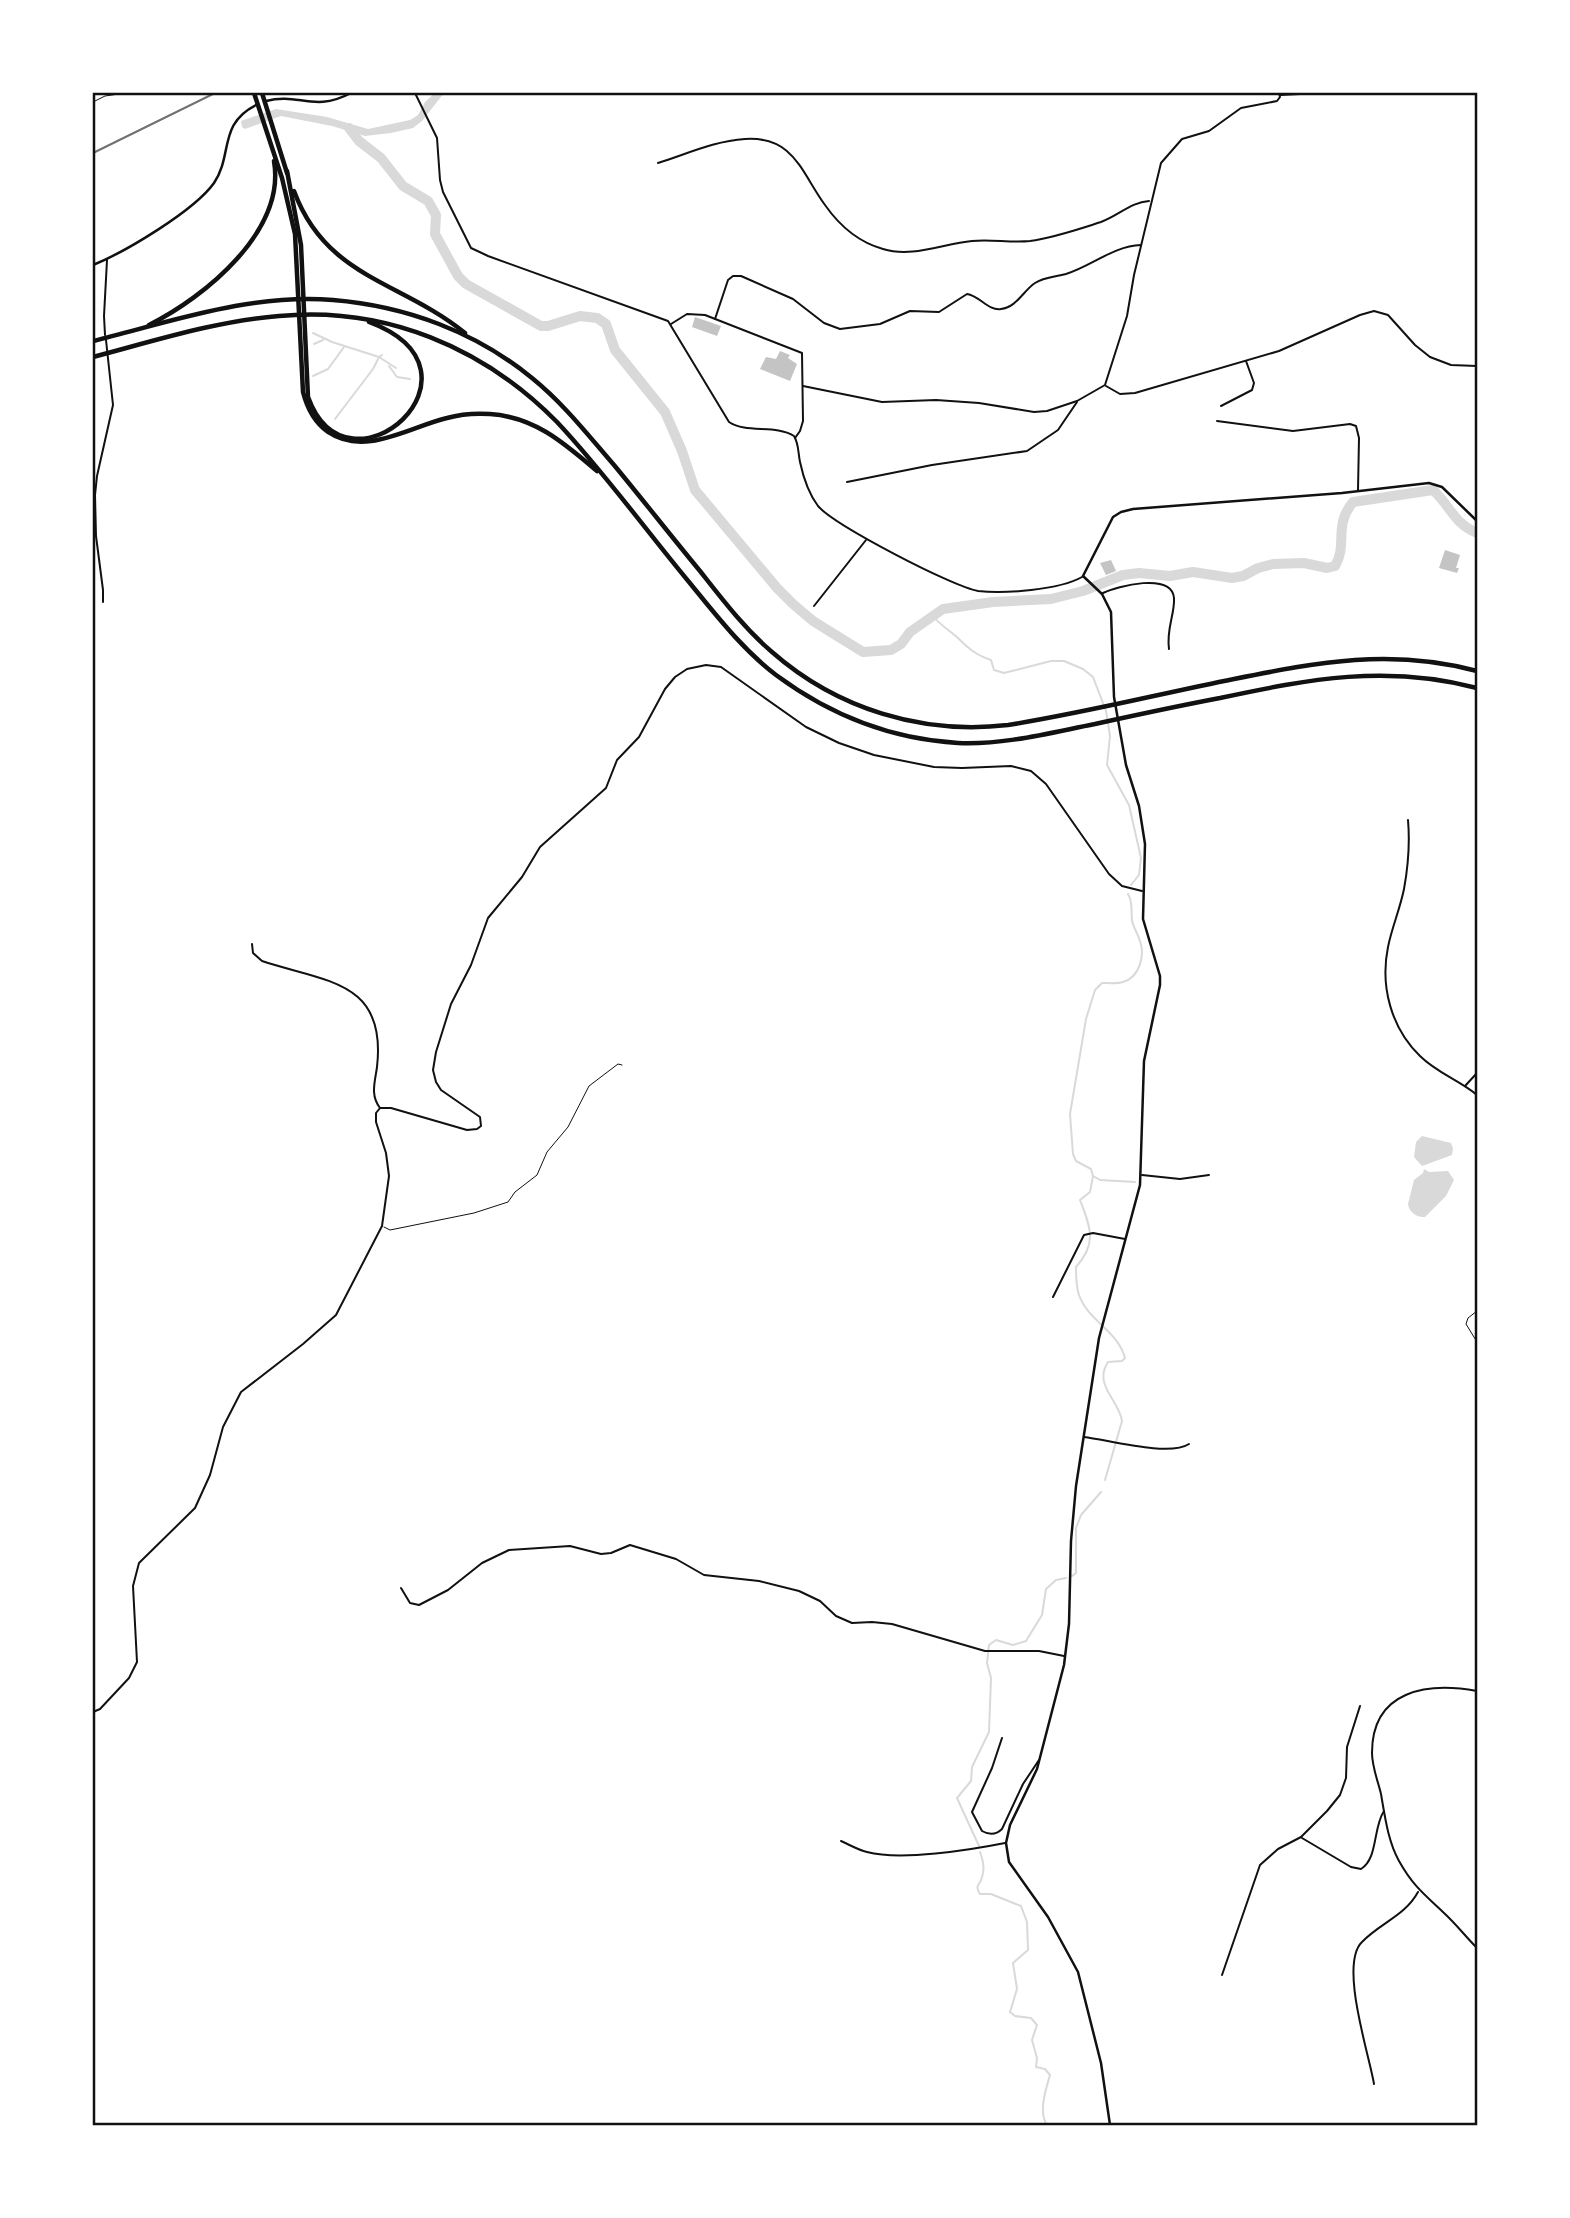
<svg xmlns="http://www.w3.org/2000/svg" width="1570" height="2218" font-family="'Source Sans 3',sans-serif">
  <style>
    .water { fill: #d9d9d9 }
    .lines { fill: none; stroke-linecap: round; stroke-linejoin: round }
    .stream { stroke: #d9d9d9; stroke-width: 2 }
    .river { stroke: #d9d9d9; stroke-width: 10 }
    .building { fill: #c4c4c4 }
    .path { stroke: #111; stroke-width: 1 }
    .service { stroke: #111; stroke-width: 1 }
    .minor { stroke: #111; stroke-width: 2 }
    .tertiary { stroke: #111; stroke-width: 2.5 }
    .motorway { stroke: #111; stroke-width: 4.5 }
    .rail { stroke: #707070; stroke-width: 2 }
    .neatline { fill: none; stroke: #111; stroke-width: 2.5 }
  </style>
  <rect width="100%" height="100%" fill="#fff"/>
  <g class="water">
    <path d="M 435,93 L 444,93 L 422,121 L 413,128 L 391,133 L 365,136 L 332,126 L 281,116 L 245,129 L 242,127 L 241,121 L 276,109 L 327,117 L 368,129 L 410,120 L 418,115 L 425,102 Z"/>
    <path d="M 1422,1136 L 1451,1143 L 1453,1149 L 1452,1155 L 1422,1166 L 1414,1157 L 1416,1142 Z"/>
    <path d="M 1424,1169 L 1429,1172 L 1448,1171 L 1454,1180 L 1446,1196 L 1425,1217 C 1417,1218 1409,1212 1408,1204 L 1414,1180 L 1423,1173 Z"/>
  </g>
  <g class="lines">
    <g class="stream">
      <path d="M 313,333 L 332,342 L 379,357 L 382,355"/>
      <path d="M 314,344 L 323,340"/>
      <path d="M 389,366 L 397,377 L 410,379"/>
      <path d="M 313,376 L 328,369 L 344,347"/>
      <path d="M 335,419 L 373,369 L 379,357 L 396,368"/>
      <path d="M 932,615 C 940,625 949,630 958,638 C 969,649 976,655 991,660 L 994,670 L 1004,673 L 1051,661 L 1064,661 L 1083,669 L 1093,677 L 1106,711 L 1110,736 L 1107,765 L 1129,805 L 1141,858 L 1139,875 L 1131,885"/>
      <path d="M 1093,1176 L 1100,1180 L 1135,1182"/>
      <path d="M 1105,1480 L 1122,1421 C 1119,1400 1093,1385 1108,1362 L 1122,1361 L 1125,1358 C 1118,1331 1088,1321 1079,1295 C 1076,1287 1076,1276 1076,1267 C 1098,1243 1090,1226 1080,1200 L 1090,1192 L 1093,1176 L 1091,1169 L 1076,1161 L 1073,1154 L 1070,1114 L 1086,1019 L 1095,990 L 1102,983 C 1109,983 1117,984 1123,982 C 1140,977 1145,955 1140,941 C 1138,934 1133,927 1132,920 C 1131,911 1133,902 1128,894"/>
      <path d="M 1072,1576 L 1076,1573 L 1076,1528 L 1081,1515 L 1101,1492"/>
      <path d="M 979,1846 L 957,1798 L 971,1781 L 972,1767 L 989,1732 L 991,1678 L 987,1663 L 989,1645 L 996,1640 L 1013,1645 L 1026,1641 L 1042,1615 L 1046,1589 L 1056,1580 L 1066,1578"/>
      <path d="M 980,1852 C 983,1860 985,1869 982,1877 C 980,1886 974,1885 980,1894 L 991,1894 L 1021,1906 L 1027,1922 L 1028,1950 L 1013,1963 L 1017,1989 L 1010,2012 L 1015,2016 L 1031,2018 L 1037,2025 L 1032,2040 L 1037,2058 L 1036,2067 L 1045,2069 L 1050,2075 C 1046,2089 1038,2112 1047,2125"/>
    </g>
    <path class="river" d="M 349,128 L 359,141 L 381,158 L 403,186 L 428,201 L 436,215 L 435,234 L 458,276 L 466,284 L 541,326 L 548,326 L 580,316 L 597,318 L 606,324 L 615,350 L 665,412 L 682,451 L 695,490 L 777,588 L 793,604 L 813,621 L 863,652 L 891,650 L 901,644 L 910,632 L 943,609 L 993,602 L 1051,599 L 1083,591 L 1123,575 L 1139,573 L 1170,576 L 1193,572 L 1232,578 L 1243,576 L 1258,568 L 1273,564 L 1304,563 L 1327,568 L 1335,566 C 1348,545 1333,526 1353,502 L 1433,490 C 1450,505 1453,523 1477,533"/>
  </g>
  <g class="building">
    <path d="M 695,317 L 721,326 L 717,336 L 692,327 Z"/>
    <path d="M 780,351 L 790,355 L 788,358 L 797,364 L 790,381 L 760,369 L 766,357 L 776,359 Z"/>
    <path d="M 1445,550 L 1460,555 L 1456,568 L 1459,568 L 1457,573 L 1439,568 Z"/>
    <path d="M 1111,560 L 1116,571 L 1106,575 L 1100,563 Z"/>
  </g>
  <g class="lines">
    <path class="path" d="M 93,102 L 105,96 L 126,93"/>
    <g class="service">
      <path d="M 384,1227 L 390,1230 L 474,1213 L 508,1202 L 515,1192 L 537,1175 L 547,1152 L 568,1127 L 589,1086 L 618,1064 L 622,1065"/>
      <path d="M 1477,1311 L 1468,1318 L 1466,1324 L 1477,1342"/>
    </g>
    <g class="minor">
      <path d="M 415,93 L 437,138 L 440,180 L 443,192 L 471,248 L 488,256 L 668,321 L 729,422 C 747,434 775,424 794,436 C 799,444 798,453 800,462 C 803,476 809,494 818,506 C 834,525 953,587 978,591 C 1004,594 1059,590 1082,577"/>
      <path d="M 1280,95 L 1320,93"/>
      <path d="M 658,163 C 687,154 714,141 745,139 C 794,136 801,172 825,205 C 839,225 858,242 883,249 C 912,258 942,244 972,241 C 991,239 1011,243 1030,241 C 1053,238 1079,229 1101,222 C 1118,216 1131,202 1149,201"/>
      <path d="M 715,319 L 728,280 L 733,276 L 741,276 L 793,299 L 824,323 L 840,329 L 880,324 L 910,311 L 939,312 L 967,294 C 980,296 988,311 1001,309 C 1017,307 1023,291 1035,283 C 1044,277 1055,277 1066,274 C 1092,266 1113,246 1141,245"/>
      <path d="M 671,324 L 687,314 L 705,315 L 802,353 L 803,421 L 800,431 L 795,438"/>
      <path d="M 105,335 L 104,316 L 107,260"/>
      <path d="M 803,386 L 882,402 L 936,400 L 979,403 L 1034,412 L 1047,411 L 1077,401 L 1105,385 L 1127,316 L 1134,275 L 1161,163 L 1182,139 L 1209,131 L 1241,108 L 1277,101 L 1280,97 L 1279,93"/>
      <path d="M 1106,386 L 1120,394 L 1135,393 L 1279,351 L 1360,315 L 1374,311 L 1388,315 L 1415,345 L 1430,357 L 1451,365 L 1477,366"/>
      <path d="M 1221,406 L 1252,390 L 1254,383 L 1246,361"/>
      <path d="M 1217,421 L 1293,431 L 1350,424 L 1356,426 L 1359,438 L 1358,490"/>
      <path d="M 847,482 L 932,465 L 1027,451 L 1058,430 L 1077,402"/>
      <path d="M 1103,593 C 1117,586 1172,572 1174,598 C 1175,614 1166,629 1169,649"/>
      <path d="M 103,602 L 103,590 L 96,536 L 95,495 L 97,476 L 113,405 L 106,340"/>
      <path d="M 814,606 L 866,540"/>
      <path d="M 1408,820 C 1410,843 1408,867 1404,889 C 1400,909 1392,927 1388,947 C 1380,986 1391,1028 1420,1056 C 1437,1073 1459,1080 1477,1095"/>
      <path d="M 1465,1086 L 1477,1073"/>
      <path d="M 380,1108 L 391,1108 L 467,1130 L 477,1129 L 481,1126 L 480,1117 L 441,1090 L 436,1082 L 433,1070 L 436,1052 L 451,1004 L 471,965 L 488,918 L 522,877 L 540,847 L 606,788 L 617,760 L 639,737 L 665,689 L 675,677 L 687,669 L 706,665 L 721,667 L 806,727 L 839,743 L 874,755 L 934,767 L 962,768 L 1011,766 L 1031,771 L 1046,784 L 1109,874 L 1122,886 L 1142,891"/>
      <path d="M 93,1136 L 93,1147"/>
      <path d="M 1142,1175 L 1180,1179 L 1209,1175"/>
      <path d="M 1053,1297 L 1084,1235 L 1093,1233 L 1125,1239"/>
      <path d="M 1084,1437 C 1109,1440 1169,1457 1189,1444"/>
      <path d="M 401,1588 L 410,1603 L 419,1605 L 448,1590 L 482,1563 L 509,1550 L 570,1546 L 601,1554 L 611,1553 L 630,1545 L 676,1559 L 704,1575 L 759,1581 L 799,1591 L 820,1601 L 836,1616 L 852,1623 L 872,1622 L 892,1624 L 985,1651 L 1039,1651 L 1064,1656"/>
      <path d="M 1477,1691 C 1427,1682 1372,1690 1372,1753 C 1372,1767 1378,1781 1381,1794 C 1385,1817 1388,1841 1399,1861 C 1413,1886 1424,1894 1444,1913 C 1456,1924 1466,1937 1477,1948"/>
      <path d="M 93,1712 L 100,1709 L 129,1678 L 137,1662 L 133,1586 L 139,1563 L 195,1508 L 210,1475 L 223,1427 L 241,1392 L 303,1344 L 336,1315 L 382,1226 L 389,1176 L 386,1153 L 376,1122 L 376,1113 L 380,1108 C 370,1095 375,1082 377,1067 C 387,980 325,982 262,961 L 253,953 L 252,944"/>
      <path d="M 1002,1738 L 992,1768 L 972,1812 L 982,1831 C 989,1835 996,1835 1002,1829 L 1023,1784 L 1039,1760"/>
      <path d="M 1302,1838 L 1351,1867 L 1361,1869 C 1378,1859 1373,1827 1384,1811"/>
      <path d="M 841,1841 C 850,1845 858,1850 867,1852 C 901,1861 970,1850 1005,1843"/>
      <path d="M 1222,1975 L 1260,1865 L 1278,1849 L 1301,1837 L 1327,1811 L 1340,1795 L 1346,1778 L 1347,1747 L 1360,1706"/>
      <path d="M 1374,2084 C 1369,2054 1339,1964 1362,1942 C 1380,1923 1405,1916 1418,1892"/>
    </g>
    <g class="tertiary">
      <path d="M 266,101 C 299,92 313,113 351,93"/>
      <path d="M 93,265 C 125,252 194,211 214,183 C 233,155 218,124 256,105"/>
      <path d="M 1110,2125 L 1101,2063 L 1078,1972 L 1048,1917 L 1009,1862 L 1006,1843 L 1010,1825 L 1037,1769 L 1064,1665 L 1069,1624 L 1071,1541 L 1076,1486 L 1099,1338 L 1140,1185 L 1144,1061 L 1160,985 L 1160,976 L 1143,919 L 1145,844 L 1139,806 L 1126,765 L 1114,697 L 1111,612 L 1102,594 L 1083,576 L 1113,517 L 1121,512 L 1133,509 L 1342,493 L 1429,483 L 1442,487 L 1477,521"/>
    </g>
    <g class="motorway">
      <path d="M 254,93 L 282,178 L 295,234 L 303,392 C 307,408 314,422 328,432 C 365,457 409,427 447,418 C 461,414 475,413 490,414 C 535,417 564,443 597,471"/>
      <path d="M 262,93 L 287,173"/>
      <path d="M 287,171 L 301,245 L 308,397 C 348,507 501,371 369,322"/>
      <path d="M 294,191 C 326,278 401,281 465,333"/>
      <path d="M 149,325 C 205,297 286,231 274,161"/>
      <path d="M 93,341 C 170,322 252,293 333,300 C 406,306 476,332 532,378 C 563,403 588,435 614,465 C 643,500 671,536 700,571 C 722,599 744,628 772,652 C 837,709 922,735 1008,725 C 1084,713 1159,694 1234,679 C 1319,662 1391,648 1477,671"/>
      <path d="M 93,357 C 154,341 216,321 279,316 C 385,306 483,347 557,422 C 604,472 645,529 689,582 C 716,615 742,649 776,675 C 830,715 890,739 958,743 C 1004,745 1049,733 1095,724 C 1136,715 1178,706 1220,698 C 1309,679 1387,664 1477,688"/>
    </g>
    <path class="rail" d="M 93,153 L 215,93"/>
  </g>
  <rect width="1570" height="2218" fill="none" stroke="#ffffff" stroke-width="189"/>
  <rect x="94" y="94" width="1382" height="2030" class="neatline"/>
</svg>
